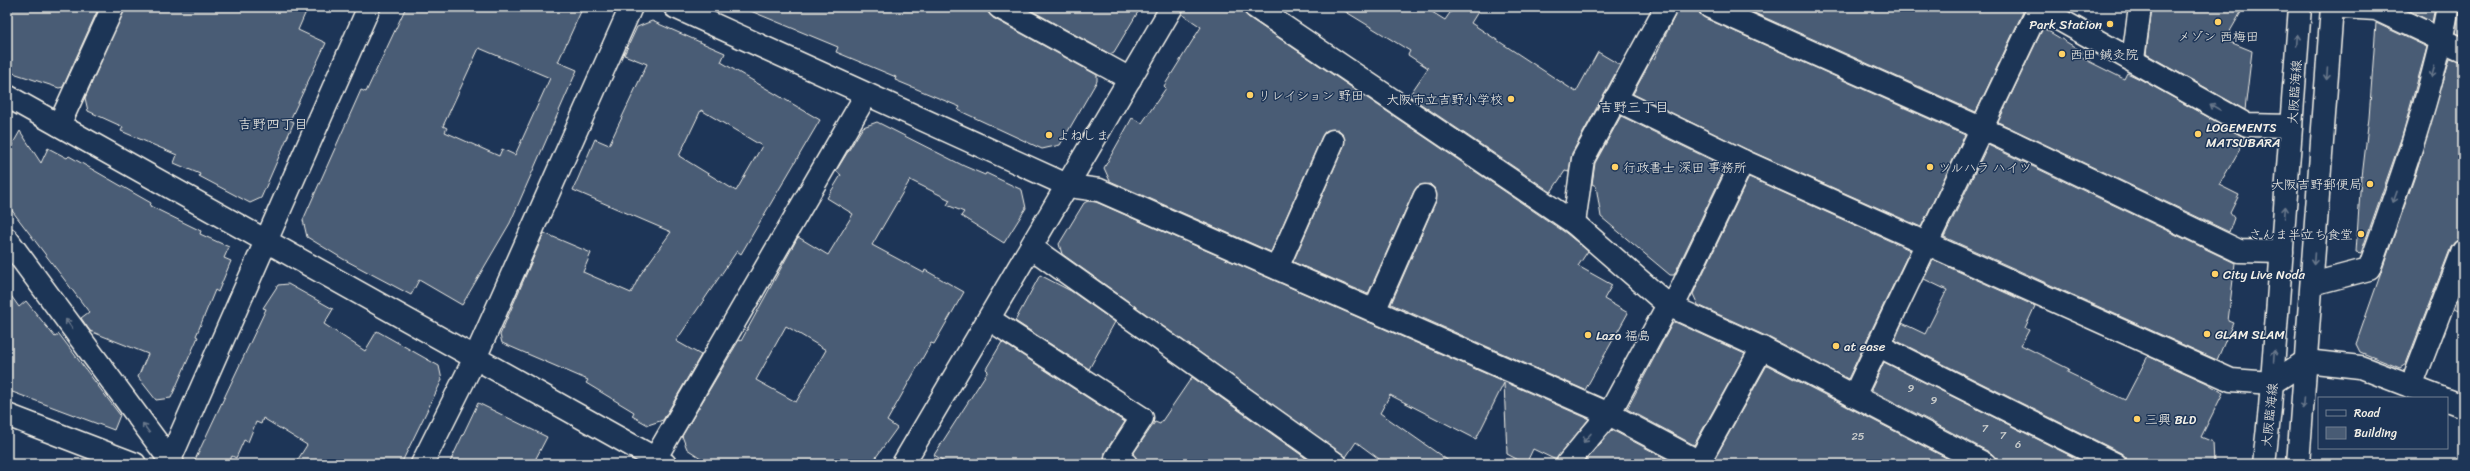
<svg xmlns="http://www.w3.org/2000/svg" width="2470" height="471" font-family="Sriracha,'Klee One',sans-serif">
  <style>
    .building { fill: #485b74; stroke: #f4f1e8; fill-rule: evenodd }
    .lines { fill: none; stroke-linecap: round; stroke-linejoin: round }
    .minor-casing { stroke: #f4f1e8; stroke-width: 25 }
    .major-casing { stroke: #f4f1e8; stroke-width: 25 }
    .minor { stroke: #1d3557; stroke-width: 22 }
    .major { stroke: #1d3557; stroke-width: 22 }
    .oneway { stroke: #68778a }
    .poi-dot { fill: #ffd166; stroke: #1d3557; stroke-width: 1.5 }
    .labels { text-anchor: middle; stroke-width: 3; stroke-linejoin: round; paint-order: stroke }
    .number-label { font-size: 11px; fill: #c9cccb }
    .poi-label { font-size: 13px; fill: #f4f1e8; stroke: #1d3557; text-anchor: start }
    .street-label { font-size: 13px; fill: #f4f1e8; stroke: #1d3557 }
    .neighbourhood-label { font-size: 14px; fill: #f4f1e8; stroke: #1d3557 }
  </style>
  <rect width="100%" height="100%" fill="#1d3557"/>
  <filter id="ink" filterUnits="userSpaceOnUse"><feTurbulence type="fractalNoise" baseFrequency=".025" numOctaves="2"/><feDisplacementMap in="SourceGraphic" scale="8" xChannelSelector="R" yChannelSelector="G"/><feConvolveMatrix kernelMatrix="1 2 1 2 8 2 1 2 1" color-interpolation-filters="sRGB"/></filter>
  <g filter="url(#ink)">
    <g class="building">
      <path d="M 7,7 L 99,7 L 63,87 L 59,88 L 7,71 Z"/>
      <path d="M 125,7 L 308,7 L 298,30 L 326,43 L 290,120 L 294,122 L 261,198 L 250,203 L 199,176 L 200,174 L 174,163 L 177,155 L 121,131 L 123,127 L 88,111 L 85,98 Z"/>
      <path d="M 406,7 L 583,7 L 558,62 L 577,70 L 510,223 L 462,305 L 419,280 L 411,295 L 343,259 L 307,237 L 303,220 L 361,90 L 366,92 ZM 479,48 L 550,78 L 515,155 L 502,149 L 499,156 L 445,132 L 447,128 L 443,126 Z"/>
      <path d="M 741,7 L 987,7 L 993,18 L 1097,75 L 1097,81 L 1060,145 L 1042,149 L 958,110 L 960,107 L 895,80 L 896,77 L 836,52 L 838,47 Z"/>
      <path d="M 1025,7 L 1141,7 L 1114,52 L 1110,54 Z"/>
      <path d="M 1184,7 L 1240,7 L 1248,17 L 1566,233 L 1588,251 L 1578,266 L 1612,285 L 1604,299 L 1628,313 L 1585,390 L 1391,304 L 1436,201 L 1435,189 L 1430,184 L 1418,186 L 1414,191 L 1368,294 L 1293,262 L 1344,146 L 1343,134 L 1338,129 L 1326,131 L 1322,136 L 1271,252 L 1110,181 L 1104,168 L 1132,118 L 1142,123 L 1166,88 L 1164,86 L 1201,27 L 1182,14 Z"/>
      <path d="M 1338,7 L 1424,7 L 1445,20 L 1454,7 L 1481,7 L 1471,23 L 1576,92 L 1598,52 L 1620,65 L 1572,153 L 1569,172 L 1565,171 L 1551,192 L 1409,96 L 1428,68 L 1408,55 L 1410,51 Z"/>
      <path d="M 1679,7 L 1698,7 L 1700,14 L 1705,18 L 1965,135 L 1921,227 L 1748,150 L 1633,94 L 1652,58 L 1654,59 Z"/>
      <path d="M 1741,7 L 2014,7 L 2023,12 L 1976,112 Z"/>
      <path d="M 2152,7 L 2244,7 L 2225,40 L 2252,51 L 2245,110 L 2146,54 Z"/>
      <path d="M 2411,7 L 2435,7 L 2432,22 L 2410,11 Z"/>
      <path d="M 2460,7 L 2463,7 L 2463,36 L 2455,33 Z"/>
      <path d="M 652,21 L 725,53 L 721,62 L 820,120 L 741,254 L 737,251 L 676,341 L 701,355 L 663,420 L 648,425 L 632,416 L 634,412 L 586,383 L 588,380 L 502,343 L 500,335 L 544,233 L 591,253 L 583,272 L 631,293 L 640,275 L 671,232 L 573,190 L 595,139 L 609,145 L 647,64 L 624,55 L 637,27 ZM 701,110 L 762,146 L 736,191 L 679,156 Z"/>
      <path d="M 2376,23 L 2427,47 L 2402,136 L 2361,253 L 2356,252 L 2361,176 L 2362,177 L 2369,118 Z"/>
      <path d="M 2043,28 L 2083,52 L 2080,57 L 2124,79 L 2127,73 L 2140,79 L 2244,137 L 2243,144 L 2219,185 L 2239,195 L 2230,213 L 2234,218 L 2229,232 L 1998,122 Z"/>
      <path d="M 2450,58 L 2463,62 L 2463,228 L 2460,239 L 2451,247 L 2406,364 L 2400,368 L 2360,352 L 2356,344 L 2415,176 Z"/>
      <path d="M 1621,116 L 1726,167 L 1674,275 L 1670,275 L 1601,217 L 1596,186 L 1592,184 L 1595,163 Z"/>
      <path d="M 877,122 L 964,166 L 985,175 L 986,173 L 1022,190 L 1026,208 L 1004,243 L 961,216 L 964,212 L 947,205 L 950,200 L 910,180 L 872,245 L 924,273 L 925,270 L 964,292 L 934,344 L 931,343 L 887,421 L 897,428 L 871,464 L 710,464 L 687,449 L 682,436 L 739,340 L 741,341 L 798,237 L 828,255 L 853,214 L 827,198 L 841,175 L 836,171 L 863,127 ZM 786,326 L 826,350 L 796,402 L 756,380 Z"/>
      <path d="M 20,131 L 41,163 L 48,148 L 67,158 L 69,156 L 151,203 L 150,206 L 201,231 L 200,234 L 229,247 L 224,258 L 231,261 L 218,292 L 215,290 L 196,336 L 198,337 L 171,398 L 156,400 L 138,377 L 148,354 L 90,331 L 81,318 L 89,312 L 7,204 L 7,154 Z"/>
      <path d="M 1988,145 L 2235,263 L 2228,321 L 2233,323 L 2217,360 L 1944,237 Z"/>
      <path d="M 1749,177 L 1910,250 L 1848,379 L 1768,337 L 1698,305 L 1693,294 Z"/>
      <path d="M 1088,201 L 1096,202 L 1589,419 L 1556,460 L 1533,449 L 1526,464 L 1507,454 L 1504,383 L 1476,439 L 1390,395 L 1380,413 L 1453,464 L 1386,464 L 1356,442 L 1346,457 L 1062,254 L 1059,244 L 1084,203 Z"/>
      <path d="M 1933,260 L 2035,306 L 2025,328 L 2029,330 L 2021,345 L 2069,369 L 2067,372 L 2125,400 L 2148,356 L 2207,383 L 2223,393 L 2201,437 L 2213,442 L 2214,464 L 2127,464 L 2126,457 L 2121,453 L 1895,340 L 1902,323 L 1925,334 L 1947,290 L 1924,279 Z"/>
      <path d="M 1040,275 L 1071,291 L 1115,322 L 1089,369 L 1015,321 Z"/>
      <path d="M 288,284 L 333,309 L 324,324 L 365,351 L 377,331 L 439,366 L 442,380 L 401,464 L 295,464 L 307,445 L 263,418 L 261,424 L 256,422 L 248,442 L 244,440 L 236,458 L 232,456 L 228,464 L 193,464 L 266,309 L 263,308 L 278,285 Z"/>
      <path d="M 2463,286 L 2463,313 L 2454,309 Z"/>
      <path d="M 7,290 L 19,307 L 26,301 L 55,337 L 59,334 L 120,415 L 114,430 L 7,390 Z"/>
      <path d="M 1675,322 L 1745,354 L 1694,445 L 1627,409 L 1672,324 Z"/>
      <path d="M 1002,342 L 1125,422 L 1105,452 L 1105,464 L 949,464 L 934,455 L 988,371 L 986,369 Z"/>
      <path d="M 1884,362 L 2087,464 L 1997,464 L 1996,458 L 1991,453 L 1871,390 Z"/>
      <path d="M 1767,365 L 1848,407 L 1958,464 L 1715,464 L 1714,460 Z"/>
      <path d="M 1192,377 L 1314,464 L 1138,464 L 1133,454 L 1155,422 L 1160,424 Z"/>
      <path d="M 478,403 L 547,437 L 533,464 L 449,464 Z"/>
      <path d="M 1612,430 L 1676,464 L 1583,464 Z"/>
    </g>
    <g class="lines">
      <defs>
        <g id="minor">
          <path d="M 675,7 L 1069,186 L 1099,190 L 1609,414 L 1703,464"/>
          <path d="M 999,7 L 1130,79"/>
          <path d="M 1255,7 L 1574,223 L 1668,305 L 1762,348 L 1985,464"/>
          <path d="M 1710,7 L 2003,138 L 2239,251 L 2282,252"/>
          <path d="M 2037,7 L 2247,125 L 2291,126"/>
          <path d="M 2342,7 L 2376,9 L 2463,50"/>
          <path d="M 2133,59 L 2140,7"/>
          <path d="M 7,96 L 665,464"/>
          <path d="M 1615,99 L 1743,161 L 2231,380 L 2272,383 L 2306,361 L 2360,367 L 2441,398"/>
          <path d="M 59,125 L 113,7"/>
          <path d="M 1574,223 L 1583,159 L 1666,7"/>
          <path d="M 7,239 L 173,464"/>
          <path d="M 1032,248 L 1336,464"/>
          <path d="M 1277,268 L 1333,141"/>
          <path d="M 2312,284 L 2369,269 C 2400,183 2431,97 2448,7"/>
          <path d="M 1374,311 L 1425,196"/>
          <path d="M 989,319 L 1142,418 L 1116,458 L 1126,464"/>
          <path d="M 1879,346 L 2115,464"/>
          <path d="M 2411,387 L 2463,251"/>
          <path d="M 1854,396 L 2039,8"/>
          <path d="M 2447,400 L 2463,406"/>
          <path d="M 7,415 L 135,464"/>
          <path d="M 168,464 L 369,7"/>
          <path d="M 422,464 L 475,358 L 631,7"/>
          <path d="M 652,464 L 866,95"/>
          <path d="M 903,464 L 1172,7"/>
          <path d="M 1567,464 L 1609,414 L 1668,305 L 1678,296 L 1743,161"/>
          <path d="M 1698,464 L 1762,348"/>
        </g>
        <g id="major">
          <path d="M 2264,464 L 2270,408 L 2300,7"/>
          <path d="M 2298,464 L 2332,7"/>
        </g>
      </defs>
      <use href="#minor" class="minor-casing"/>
      <use href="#major" class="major-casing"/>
      <use href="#minor" class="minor"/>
      <use href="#major" class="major"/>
    </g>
    <defs><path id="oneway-shaft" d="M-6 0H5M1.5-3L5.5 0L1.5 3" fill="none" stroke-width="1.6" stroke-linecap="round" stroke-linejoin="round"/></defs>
    <g class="oneway">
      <use href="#oneway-shaft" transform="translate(2297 40) rotate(-86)"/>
      <use href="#oneway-shaft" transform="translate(2433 72) rotate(105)"/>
      <use href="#oneway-shaft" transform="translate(2327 74) rotate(94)"/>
      <use href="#oneway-shaft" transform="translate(2215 107) rotate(-150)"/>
      <use href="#oneway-shaft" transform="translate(2395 197) rotate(110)"/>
      <use href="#oneway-shaft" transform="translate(2285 212) rotate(-86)"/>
      <use href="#oneway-shaft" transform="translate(2314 259) rotate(94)"/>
      <use href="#oneway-shaft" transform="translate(69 324) rotate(-126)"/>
      <use href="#oneway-shaft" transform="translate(2274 356) rotate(-86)"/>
      <use href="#oneway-shaft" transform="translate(2303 403) rotate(95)"/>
      <use href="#oneway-shaft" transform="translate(146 428) rotate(-126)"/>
      <use href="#oneway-shaft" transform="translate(1587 438) rotate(131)"/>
    </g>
  </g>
  <g class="poi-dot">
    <circle cx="2218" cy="22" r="4"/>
    <circle cx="2110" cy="24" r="4"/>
    <circle cx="2062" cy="54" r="4"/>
    <circle cx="1250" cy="95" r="4"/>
    <circle cx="1511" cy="99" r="4"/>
    <circle cx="2198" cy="134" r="4"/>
    <circle cx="1049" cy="135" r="4"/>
    <circle cx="1615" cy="167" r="4"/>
    <circle cx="1930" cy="167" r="4"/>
    <circle cx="2370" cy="184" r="4"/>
    <circle cx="2361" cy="234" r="4"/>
    <circle cx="2215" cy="274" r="4"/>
    <circle cx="2207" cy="334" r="4"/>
    <circle cx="1588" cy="335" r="4"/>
    <circle cx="1836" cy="346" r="4"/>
    <circle cx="2137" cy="419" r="4"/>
  </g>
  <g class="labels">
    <g class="number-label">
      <text x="1911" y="392">9</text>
      <text x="1934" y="404">9</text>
      <text x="1985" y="432">7</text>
      <text x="2003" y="439">7</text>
      <text x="1858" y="440">25</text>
      <text x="2018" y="448">6</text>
    </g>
    <g class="poi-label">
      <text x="2102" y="29" text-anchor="end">Park Station</text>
      <text x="2218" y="41" text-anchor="middle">メゾン 西梅田</text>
      <text x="2070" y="59">西田 鍼灸院</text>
      <text x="1258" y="100">リレイション 野田</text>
      <text x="1503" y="104" text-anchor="end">大阪市立吉野小学校</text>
      <text x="2206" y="132">LOGEMENTS<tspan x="2206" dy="15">MATSUBARA</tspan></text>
      <text x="1057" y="140">よねしま</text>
      <text x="1623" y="172">行政書士 深田 事務所</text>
      <text x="1938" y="172">ツルハラ ハイツ</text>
      <text x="2362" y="189" text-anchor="end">大阪吉野郵便局</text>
      <text x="2353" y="239" text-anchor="end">さんま半立ち食堂</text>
      <text x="2223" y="279">City Live Noda</text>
      <text x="2215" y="339">GLAM SLAM</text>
      <text x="1596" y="340">Lazo 福島</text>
      <text x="1844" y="351">at ease</text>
      <text x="2145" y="424">三興 BLD</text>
    </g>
    <g class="street-label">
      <text transform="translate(2294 92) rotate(-86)" y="5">大阪臨海線</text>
      <text transform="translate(2269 415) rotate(-84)" y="5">大阪臨海線</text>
    </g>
    <g class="neighbourhood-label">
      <text x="1634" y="112">吉野三丁目</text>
      <text x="273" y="129">吉野四丁目</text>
    </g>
  </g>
  <rect width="2470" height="471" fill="none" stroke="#1d3557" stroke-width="24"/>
  <rect x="12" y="12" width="2446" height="447" fill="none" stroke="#f4f1e8" stroke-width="1.5" filter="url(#ink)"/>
  <rect x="2318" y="397" width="130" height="52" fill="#1d3557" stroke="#738091"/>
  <rect x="2326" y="410" width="20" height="6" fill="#1d3557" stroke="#738091"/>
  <text x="2354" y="417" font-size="12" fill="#f4f1e8">Road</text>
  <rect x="2326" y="427" width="20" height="12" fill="#485b74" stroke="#738091"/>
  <text x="2354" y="437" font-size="12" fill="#f4f1e8">Building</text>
</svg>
